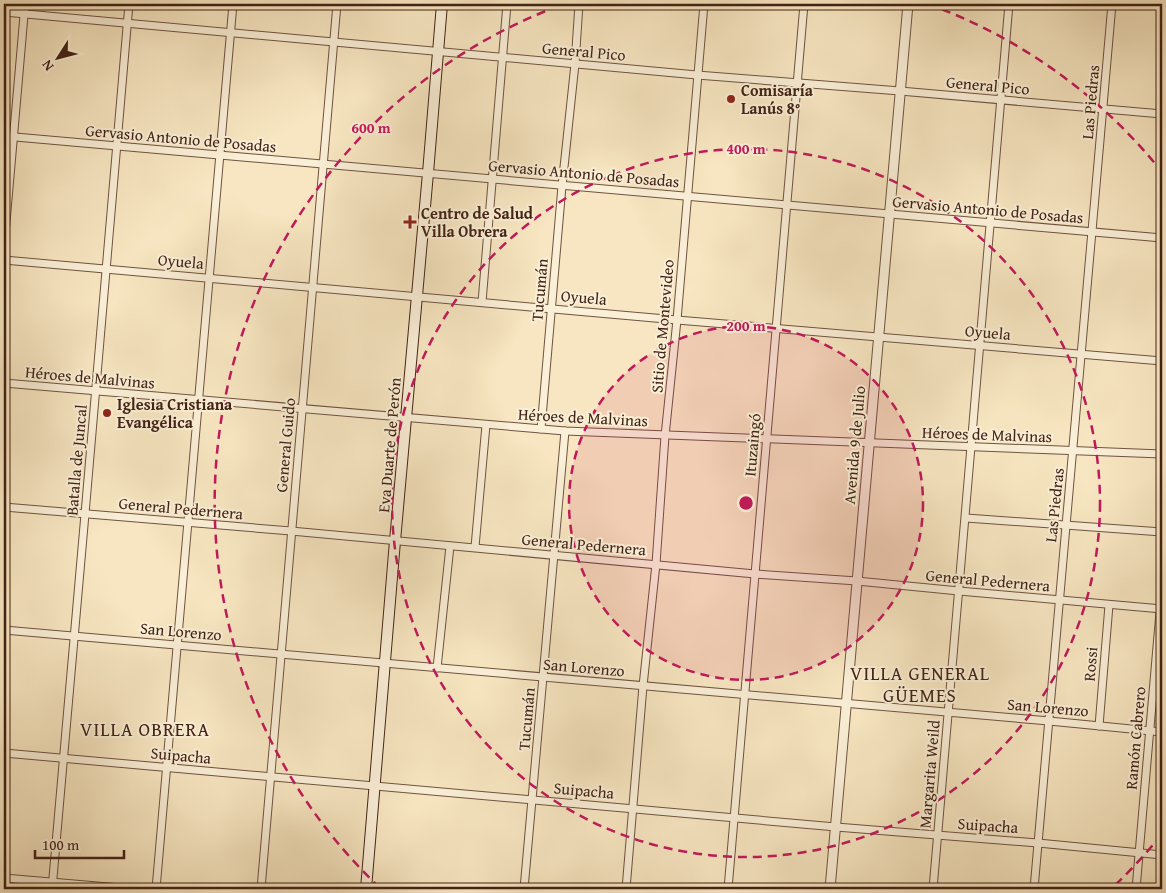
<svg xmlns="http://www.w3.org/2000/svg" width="1166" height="893" font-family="'Gentium Book Plus',serif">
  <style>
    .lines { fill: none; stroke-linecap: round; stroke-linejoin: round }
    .minor-casing { stroke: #6f5340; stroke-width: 9 }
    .tertiary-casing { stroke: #6f5340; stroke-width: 11 }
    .secondary-casing { stroke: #422215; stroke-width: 12 }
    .minor { stroke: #faefd7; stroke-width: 7 }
    .tertiary { stroke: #faefd7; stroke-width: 9 }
    .secondary { stroke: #faefd7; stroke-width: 10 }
    .ring { fill: none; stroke: #c2185b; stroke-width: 2.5; stroke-dasharray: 9 6 }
    .poi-dot { fill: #8f2418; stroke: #faefd7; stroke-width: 2 }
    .labels { text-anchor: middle; stroke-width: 4; stroke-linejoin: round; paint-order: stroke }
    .street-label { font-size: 16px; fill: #422215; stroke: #faefd7 }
    .poi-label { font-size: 16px; font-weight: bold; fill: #422215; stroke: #faefd7; text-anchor: start }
    .quarter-label { font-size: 19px; letter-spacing: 1px; fill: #422215; stroke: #faefd7 }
    .centre { fill: #c2185b; stroke: #faefd7; stroke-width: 2.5 }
    .ring-label { font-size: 15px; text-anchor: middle; font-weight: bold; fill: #c2185b; stroke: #faefd7; stroke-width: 4; stroke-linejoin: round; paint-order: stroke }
  </style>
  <rect width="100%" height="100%" fill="#f7e6c1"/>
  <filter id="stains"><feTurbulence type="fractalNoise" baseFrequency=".004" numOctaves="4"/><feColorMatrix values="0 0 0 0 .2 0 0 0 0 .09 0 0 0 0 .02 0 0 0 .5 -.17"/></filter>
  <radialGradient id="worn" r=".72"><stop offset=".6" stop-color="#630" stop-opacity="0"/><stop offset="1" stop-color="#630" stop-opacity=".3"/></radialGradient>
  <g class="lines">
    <defs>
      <g id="minor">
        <path d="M 4,12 L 697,75 L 900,91 L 1162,114"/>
        <path d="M 4,136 L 1162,238"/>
        <path d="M 4,245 L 25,4"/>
        <path d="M 4,260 L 677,320 L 1162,361"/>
        <path d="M 482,302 L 507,4"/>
        <path d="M 4,383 L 565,431 L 1162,454"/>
        <path d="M 541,429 L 562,186 L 575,64 L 579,4"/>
        <path d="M 4,507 L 291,531 L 755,574 L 857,581 L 959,591 L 1162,609"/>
        <path d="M 966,518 L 1162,532"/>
        <path d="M 475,547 L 486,425"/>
        <path d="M 4,630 L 1049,721 L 1162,732"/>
        <path d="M 437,668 L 450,546"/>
        <path d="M 1099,726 L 1109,605"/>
        <path d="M 4,753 L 836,827 L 1038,843 L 1162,855"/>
        <path d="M 4,878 L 132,889"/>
        <path d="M 52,889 L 85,514 L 129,4"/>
        <path d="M 156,889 L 233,4"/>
        <path d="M 261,889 L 337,4"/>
        <path d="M 524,889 L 565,431"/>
        <path d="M 626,889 L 643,686 L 656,564 L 665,436 L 677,320 L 704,4"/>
        <path d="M 728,889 C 753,594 778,299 804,4"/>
        <path d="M 933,889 L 1009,4"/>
        <path d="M 1034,889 L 1112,4"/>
        <path d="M 1136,889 L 1162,589"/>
      </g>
      <path id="tertiary" d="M 830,889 L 908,4"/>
      <path id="secondary" d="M 366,889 L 395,541 L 428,173 L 442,4"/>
    </defs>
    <use href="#minor" class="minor-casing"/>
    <use href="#tertiary" class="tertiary-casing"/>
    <use href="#secondary" class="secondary-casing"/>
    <use href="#minor" class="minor"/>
    <use href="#tertiary" class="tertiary"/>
    <use href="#secondary" class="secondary"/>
  </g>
  <circle cx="746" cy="503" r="177" fill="#c2185b" fill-opacity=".12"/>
  <g class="ring">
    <circle cx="746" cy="503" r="177"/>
    <circle cx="746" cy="503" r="354"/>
    <path d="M1162 834A531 531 0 0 1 1112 888M380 888A531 531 0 0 1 564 4M928 4A531 531 0 0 1 1162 172"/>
  </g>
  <g class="poi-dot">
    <circle cx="731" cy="99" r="5"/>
    <path d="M407.5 214.5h5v5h5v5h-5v5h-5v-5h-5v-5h5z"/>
    <circle cx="107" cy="413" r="5"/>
  </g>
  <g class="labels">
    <g class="street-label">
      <text transform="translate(584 51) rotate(5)" y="6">General Pico</text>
      <text transform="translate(988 85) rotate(5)" y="6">General Pico</text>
      <text transform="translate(1090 102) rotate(-85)" y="6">Las Piedras</text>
      <text transform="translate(181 138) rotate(5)" y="6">Gervasio Antonio de Posadas</text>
      <text transform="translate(584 173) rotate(5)" y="6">Gervasio Antonio de Posadas</text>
      <text transform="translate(988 209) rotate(5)" y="6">Gervasio Antonio de Posadas</text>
      <text transform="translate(181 261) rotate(5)" y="6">Oyuela</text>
      <text transform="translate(539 290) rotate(-85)" y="6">Tucumán</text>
      <text transform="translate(584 297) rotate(5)" y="6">Oyuela</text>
      <text transform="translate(662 326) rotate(-85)" y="6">Sitio de Montevideo</text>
      <text transform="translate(988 332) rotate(5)" y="6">Oyuela</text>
      <text transform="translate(90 377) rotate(5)" y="6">Héroes de Malvinas</text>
      <text transform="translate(583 417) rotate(3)" y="6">Héroes de Malvinas</text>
      <text transform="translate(987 434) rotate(2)" y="6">Héroes de Malvinas</text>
      <text transform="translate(285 445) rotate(-85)" y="6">General Guido</text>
      <text transform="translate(389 445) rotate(-85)" y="6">Eva Duarte de Perón</text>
      <text transform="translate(752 445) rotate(-85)" y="6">Ituzaingó</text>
      <text transform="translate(854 445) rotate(-85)" y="6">Avenida 9 de Julio</text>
      <text transform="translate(76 460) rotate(-85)" y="6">Batalla de Juncal</text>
      <text transform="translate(1054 505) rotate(-84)" y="6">Las Piedras</text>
      <text transform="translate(181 508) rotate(5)" y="6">General Pedernera</text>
      <text transform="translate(584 544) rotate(5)" y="6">General Pedernera</text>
      <text transform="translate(988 580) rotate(5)" y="6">General Pedernera</text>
      <text transform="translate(181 631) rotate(5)" y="6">San Lorenzo</text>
      <text transform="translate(1090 664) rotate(-85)" y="6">Rossi</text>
      <text transform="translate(584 667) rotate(5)" y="6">San Lorenzo</text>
      <text transform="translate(1048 707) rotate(5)" y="6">San Lorenzo</text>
      <text transform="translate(526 719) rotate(-85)" y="6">Tucumán</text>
      <text transform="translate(1135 738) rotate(-85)" y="6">Ramón Cabrero</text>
      <text transform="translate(181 755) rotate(5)" y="6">Suipacha</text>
      <text transform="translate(929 774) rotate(-85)" y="6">Margarita Weild</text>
      <text transform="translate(584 790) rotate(5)" y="6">Suipacha</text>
      <text transform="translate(988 825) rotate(4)" y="6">Suipacha</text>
    </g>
    <g class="poi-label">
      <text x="741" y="96">Comisaría<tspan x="741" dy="18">Lanús 8°</tspan></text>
      <text x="421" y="219">Centro de Salud<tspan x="421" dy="18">Villa Obrera</tspan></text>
      <text x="117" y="410">Iglesia Cristiana<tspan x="117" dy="18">Evangélica</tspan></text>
    </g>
    <g class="quarter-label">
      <text x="920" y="680">VILLA GENERAL<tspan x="920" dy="22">GÜEMES</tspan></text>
      <text x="145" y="736">VILLA OBRERA</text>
    </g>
  </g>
  <circle cx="746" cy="503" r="8" class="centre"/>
  <g class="ring-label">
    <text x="371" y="133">600 m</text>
    <text x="746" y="154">400 m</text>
    <text x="746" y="331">200 m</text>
  </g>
  <rect width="1166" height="893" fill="none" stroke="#f7e6c1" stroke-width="20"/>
  <rect x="5" y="5" width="1156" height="883" fill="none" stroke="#422215" stroke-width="2.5"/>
  <rect x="10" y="10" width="1146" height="873" fill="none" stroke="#422215"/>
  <g transform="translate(58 58) rotate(234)" stroke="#faefd7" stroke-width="4" paint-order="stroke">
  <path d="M0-4L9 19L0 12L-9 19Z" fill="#422215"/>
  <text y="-8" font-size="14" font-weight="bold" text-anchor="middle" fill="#422215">N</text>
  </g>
  <path d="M35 850v8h89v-8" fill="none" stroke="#422215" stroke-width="2.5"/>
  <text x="42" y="850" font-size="15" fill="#422215" stroke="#faefd7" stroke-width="4" paint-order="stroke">100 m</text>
  <rect width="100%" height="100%" filter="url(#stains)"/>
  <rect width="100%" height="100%" fill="url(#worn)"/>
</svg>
